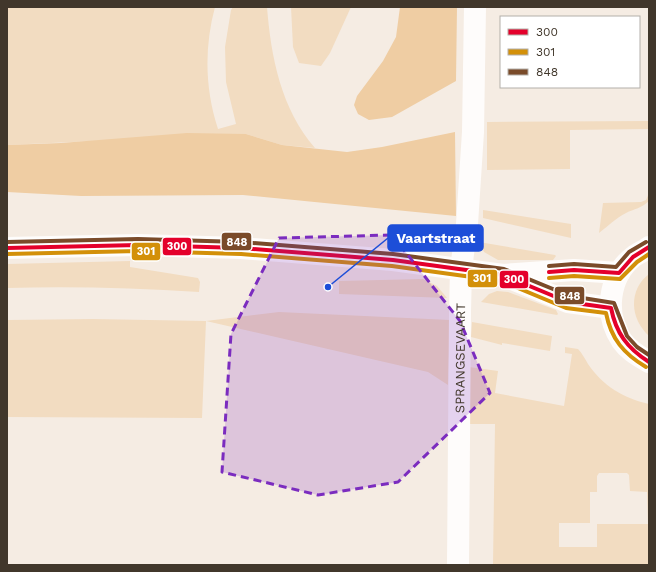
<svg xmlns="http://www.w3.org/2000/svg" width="656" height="572" font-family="'Work Sans',sans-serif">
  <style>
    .green { fill: #f2dcc1; fill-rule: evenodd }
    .forest { fill: #efcda3 }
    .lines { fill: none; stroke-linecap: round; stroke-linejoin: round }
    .street { stroke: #fefcfb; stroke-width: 22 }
    .secondary { stroke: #fefcfb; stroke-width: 22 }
    .bus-1-casing { stroke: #fff; stroke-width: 7 }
    .bus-2-casing { stroke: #fff; stroke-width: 7 }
    .bus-3-casing { stroke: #fff; stroke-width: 7 }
    .bus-1 { stroke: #e4002b; stroke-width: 4 }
    .bus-2 { stroke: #d39009; stroke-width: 4 }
    .bus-3 { stroke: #7a4b2a; stroke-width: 4 }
    .marked { fill: #7b2cbf; fill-opacity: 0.2; stroke: #7b2cbf; stroke-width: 3; stroke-dasharray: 8 5; stroke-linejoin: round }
    .labels { text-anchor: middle; stroke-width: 4; stroke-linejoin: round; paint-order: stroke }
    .street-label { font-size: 13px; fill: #41372b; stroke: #fff }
    .leader { fill: none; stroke: #1d4ed8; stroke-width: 1.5 }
    .callout-dot { fill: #1d4ed8; stroke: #fff; stroke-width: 1.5 }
    .callout { fill: #1d4ed8; stroke: #1d4ed8; stroke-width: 1.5 }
    .callout-label { font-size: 14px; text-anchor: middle; font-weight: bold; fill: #fff }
    .line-badge { stroke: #fff; stroke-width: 1.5 }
    .badge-label { font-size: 11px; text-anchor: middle; font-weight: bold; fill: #fff }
  </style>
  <rect width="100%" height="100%" fill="#f5ece3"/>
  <g class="green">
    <path d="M 7,7 L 215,7 C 204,48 205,89 218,129 L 236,124 L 226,82 L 225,47 L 231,10 L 233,7 L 267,7 C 271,57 281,109 315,148 L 282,145 L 246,134 L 7,145 Z"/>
    <path d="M 291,7 L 351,7 L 330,53 L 321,66 L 299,63 L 293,47 Z"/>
    <path d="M 649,121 L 649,129 L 570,130 L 570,169 L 487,170 L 487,122 Z"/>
    <path d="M 649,193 L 649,201 C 642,208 634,209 626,213 C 616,218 608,226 599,233 L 603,203 L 641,202 L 646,200 Z"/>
    <path d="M 483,210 L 571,224 L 571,238 L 483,218 Z"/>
    <path d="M 479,242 L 555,255 L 556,256 L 553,260 L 498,260 L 484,252 Z"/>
    <path d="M 130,261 L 130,267 L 198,278 L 200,282 L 199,292 C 135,288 71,286 7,288 L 7,264 Z"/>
    <path d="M 649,274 L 649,336 C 630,319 628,290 649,274 Z"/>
    <path d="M 423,279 L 437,286 L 447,298 L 339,294 L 339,281 Z"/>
    <path d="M 497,291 L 508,292 L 556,310 L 558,314 L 557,315 L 481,302 L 489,294 Z"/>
    <path d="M 279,312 L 450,320 L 448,385 L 428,372 L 206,321 L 202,418 L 7,417 L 7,320 L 93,319 L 206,321 Z"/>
    <path d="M 472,322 L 552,336 L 550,351 L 502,343 L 502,345 L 471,337 Z"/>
    <path d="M 565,347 L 578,349 C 582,353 585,359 588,364 C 603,386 623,398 649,404 L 649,565 L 493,565 L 495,424 L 466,424 L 469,367 L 498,371 L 495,393 L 564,406 L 572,354 L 565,353 ZM 599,473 L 627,473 L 629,475 L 630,491 L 647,492 L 648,524 L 597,524 L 597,547 L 559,547 L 559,523 L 590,523 L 590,492 L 597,492 L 597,476 Z"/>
  </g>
  <g class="forest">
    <path d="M 400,7 L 457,7 L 456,81 L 392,117 L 369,120 L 358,114 L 354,105 L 357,96 L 383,61 L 396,37 Z"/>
    <path d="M 455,132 L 456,216 L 243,195 L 81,196 L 7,192 L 7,145 L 61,143 L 187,133 L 246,134 L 282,145 L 347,152 L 382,147 Z"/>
  </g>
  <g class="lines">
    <path class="street" id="s1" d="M 458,565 L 460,312 L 461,269 L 467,224 L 473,132 L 475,7"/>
    <g class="secondary">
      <path d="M 649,247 C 644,251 638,253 633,257 C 608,277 604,315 622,341 C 629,351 639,356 649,362"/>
      <path d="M 7,248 L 138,245 L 241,248 L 393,260 L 503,275 L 574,270 L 619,273"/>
      <path d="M 507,277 L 568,302 L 611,308"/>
    </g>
    <defs>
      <g id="bus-1">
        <path d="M 7,248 L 138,245 L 241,248 L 393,260 L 503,275 L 568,302 L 611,308 C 616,333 627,348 649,362"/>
        <path d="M 549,272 L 574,270 L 619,273 L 633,257 L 649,247"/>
      </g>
      <g id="bus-2">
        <path d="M 7,254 L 138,251 L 241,254 L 392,266 L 501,281 L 566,308 L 606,313 C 611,339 624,354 646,367"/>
        <path d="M 549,278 L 574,276 L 620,279 L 637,262 L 649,254"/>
      </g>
      <g id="bus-3">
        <path d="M 7,242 L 138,239 L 241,242 L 393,254 L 504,269 L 570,296 L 614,303 L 627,336 L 637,347 L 649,355"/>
        <path d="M 549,266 L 574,264 L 616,267 L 629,252 L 646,242"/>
      </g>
    </defs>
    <use href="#bus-1" class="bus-1-casing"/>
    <use href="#bus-2" class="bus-2-casing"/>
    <use href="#bus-3" class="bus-3-casing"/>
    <use href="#bus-1" class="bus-1"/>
    <use href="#bus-2" class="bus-2"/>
    <use href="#bus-3" class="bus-3"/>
  </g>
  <path class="marked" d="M 392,235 L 460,321 L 490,393 L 398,482 L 318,495 L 222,472 L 231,334 L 279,238 Z"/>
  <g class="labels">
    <g class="street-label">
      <text dy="5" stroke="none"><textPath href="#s1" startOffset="207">SPRANGSEVAART</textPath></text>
    </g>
  </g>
  <path class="leader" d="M328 287L388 238"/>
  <circle class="callout-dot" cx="328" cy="287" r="4"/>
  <rect class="callout" x="388" y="225" width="95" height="26" rx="4"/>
  <g class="callout-label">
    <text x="436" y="243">Vaartstraat</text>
  </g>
  <g class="line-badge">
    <rect x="221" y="232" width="31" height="19" rx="4" fill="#7a4b2a"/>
    <rect x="162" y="237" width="30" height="19" rx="4" fill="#e4002b"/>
    <rect x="131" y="242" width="30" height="19" rx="4" fill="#d39009"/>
    <rect x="467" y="269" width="31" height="19" rx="4" fill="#d39009"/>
    <rect x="499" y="270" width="30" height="19" rx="4" fill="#e4002b"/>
    <rect x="554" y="286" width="31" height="19" rx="4" fill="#7a4b2a"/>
  </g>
  <g class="badge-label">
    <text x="237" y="246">848</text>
    <text x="177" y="250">300</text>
    <text x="146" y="255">301</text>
    <text x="482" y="282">301</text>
    <text x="514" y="283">300</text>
    <text x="570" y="300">848</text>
  </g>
  <rect width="656" height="572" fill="none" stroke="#41372b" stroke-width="16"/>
  <rect x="500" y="16" width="140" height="72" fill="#ffffff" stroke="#b3afaa"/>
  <rect x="508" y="29" width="20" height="6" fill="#e4002b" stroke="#b3afaa"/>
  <text x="536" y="36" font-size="12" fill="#41372b">300</text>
  <rect x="508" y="49" width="20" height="6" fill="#d39009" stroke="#b3afaa"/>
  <text x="536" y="56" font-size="12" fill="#41372b">301</text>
  <rect x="508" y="69" width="20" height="6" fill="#7a4b2a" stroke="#b3afaa"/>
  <text x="536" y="76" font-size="12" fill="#41372b">848</text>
</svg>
